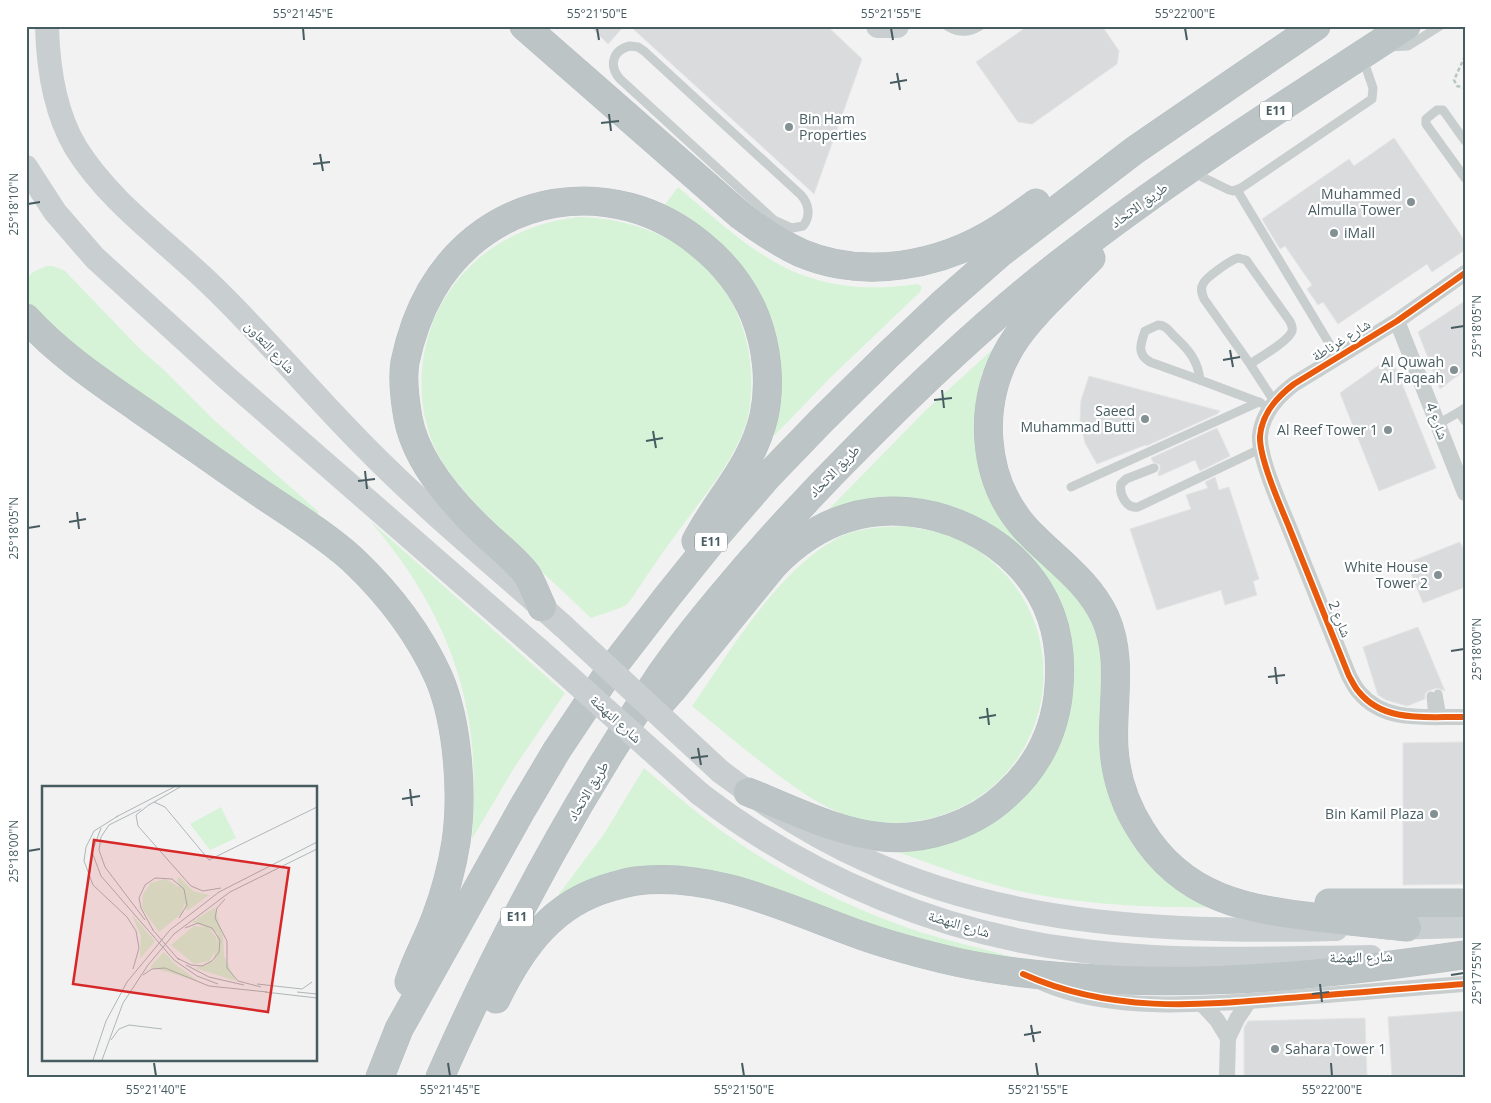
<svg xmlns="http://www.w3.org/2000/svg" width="1491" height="1103" font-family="'Open Sans','Noto Naskh Arabic',sans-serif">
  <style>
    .green { fill: #d6f3d8 }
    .building { fill: #dadbdc; stroke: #e4e4e5 }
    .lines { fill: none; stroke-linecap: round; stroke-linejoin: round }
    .motorway-casing { stroke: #b6bfc2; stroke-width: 29 }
    .path { stroke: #b8c7be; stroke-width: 2.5; stroke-dasharray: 4 2.5; stroke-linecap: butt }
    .service { stroke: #c8cdce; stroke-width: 9 }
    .minor { stroke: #c8cdce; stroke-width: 16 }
    .secondary { stroke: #c9ced0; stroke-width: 24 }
    .motorway { stroke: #bcc4c6; stroke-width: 28 }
    .secondary-bridge { stroke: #c9ced0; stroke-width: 24 }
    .cycleway-casing { stroke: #fff; stroke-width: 9 }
    .cycleway { stroke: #e8590c; stroke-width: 6 }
    .ticks { fill: none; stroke: #475c61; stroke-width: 2 }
    .poi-dot { fill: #839094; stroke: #fff; stroke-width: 2 }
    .labels { text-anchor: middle; stroke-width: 4.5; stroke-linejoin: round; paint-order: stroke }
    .shield { fill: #fff; stroke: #7e8d90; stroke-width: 1 }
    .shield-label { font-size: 12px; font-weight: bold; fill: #475c61 }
    .poi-label { font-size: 14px; fill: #475c61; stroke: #fff; text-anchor: end }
    .street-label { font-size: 14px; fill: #475c61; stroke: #fff }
    .inset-road { fill: none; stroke: #aeb6b8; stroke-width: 1 }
    .view { fill: #d62828; fill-opacity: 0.15; stroke: #d62828; stroke-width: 2.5 }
    .inset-edge { fill: none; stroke: #475c61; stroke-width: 2.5 }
    .neatline { fill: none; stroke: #475c61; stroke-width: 2 }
    .ticks-label { font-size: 12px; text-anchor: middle; fill: #475c61 }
  </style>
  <rect width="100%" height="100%" fill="#f3f2f2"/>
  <g class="green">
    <path d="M 678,187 C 759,257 804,300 918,284 L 922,287 L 920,292 L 830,378 L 775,435 L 772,435 L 736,261 C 715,237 693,220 664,206 Z"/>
    <path d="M 577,217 C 665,218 738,270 750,360 C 752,380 752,405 746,424 C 732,465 702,498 677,533 C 664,550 652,568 640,586 C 636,591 632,600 627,604 C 621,609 599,615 591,618 C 551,580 509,543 473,501 C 460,487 448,472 439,456 C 411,406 418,335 450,290 C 480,247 525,224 577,217 Z"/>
    <path d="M 47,266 L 53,266 L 65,271 L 142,351 L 163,369 L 214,420 L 319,512 L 315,516 L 149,400 L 58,335 L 26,299 L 26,279 L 33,272 Z"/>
    <path d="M 993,349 L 982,373 L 977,396 L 975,417 L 977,450 L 1060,574 L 1088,612 L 1098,634 L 1101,657 L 1103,684 L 1103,762 L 1215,907 C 1150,908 1083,905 1019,891 C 975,881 934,865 892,850 L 963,836 L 1069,693 L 1009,538 C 942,491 905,493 828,510 L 925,411 Z"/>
    <path d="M 370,521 L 565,693 L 514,768 L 472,839 C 474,805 475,770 471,736 C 461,652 424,584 370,521 Z"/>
    <path d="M 906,526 C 921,529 936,531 951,536 C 971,543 991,559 1006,575 C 1077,654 1043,782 942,815 C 912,825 876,826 845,815 C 819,805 797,789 774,772 C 746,751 719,728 692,706 C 731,650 780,566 842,536 C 862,527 885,527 906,526 Z"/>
    <path d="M 644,768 C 674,794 706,821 739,843 C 793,880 859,912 920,932 C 956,943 994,951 1030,962 L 986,957 L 881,929 L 751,882 L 560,898 L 559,894 L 604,834 Z"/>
  </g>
  <g class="building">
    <path d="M 590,26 L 624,26 L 608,44 Z"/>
    <path d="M 630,26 L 827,26 L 862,59 L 814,194 Z"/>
    <path d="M 1028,26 L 1102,26 L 1119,51 L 1117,64 L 1032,124 L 1018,122 L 976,62 Z"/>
    <path d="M 1394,138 L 1465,241 L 1465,250 L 1432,272 L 1427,264 L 1338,324 L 1323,302 L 1318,305 L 1307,289 L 1312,285 L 1285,246 L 1280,249 L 1262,219 L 1349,159 L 1354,166 Z"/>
    <path d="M 1465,301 L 1465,370 L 1440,389 L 1418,332 Z"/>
    <path d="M 1382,363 L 1394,364 L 1436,468 L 1379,491 L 1340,393 Z"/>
    <path d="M 1089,376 L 1220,411 L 1217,414 L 1146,446 L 1145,445 L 1097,464 L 1085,443 L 1080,421 L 1081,400 Z"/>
    <path d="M 1217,428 L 1230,456 L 1200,471 L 1195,460 L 1159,476 L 1158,473 L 1160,469 L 1160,465 L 1153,462 L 1151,458 Z"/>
    <path d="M 1215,477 L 1219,490 L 1229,487 L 1259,579 L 1253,581 L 1257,595 L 1225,605 L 1221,590 L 1157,610 L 1130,529 L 1191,509 L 1186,495 L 1208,488 L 1205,482 Z"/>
    <path d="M 1460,542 L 1465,553 L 1465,587 L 1423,603 L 1407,563 Z"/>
    <path d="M 1418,627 L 1445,691 L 1437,688 L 1428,691 L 1425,694 L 1425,699 L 1407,706 L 1386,700 L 1378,695 L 1363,647 Z"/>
    <path d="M 1465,742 L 1465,884 L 1403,885 L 1403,743 Z"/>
    <path d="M 1465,1011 L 1465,1077 L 1392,1077 L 1388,1017 Z"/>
    <path d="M 1365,1018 L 1367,1077 L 1244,1077 L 1244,1028 L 1248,1021 Z"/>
  </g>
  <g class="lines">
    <defs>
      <g id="motorway">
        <path d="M 524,26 L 740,215 C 759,229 779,243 801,253 C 865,280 941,266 999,229 C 1012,221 1024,212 1036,203"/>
        <path d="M 1091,258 C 1066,284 1029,316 1011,346 C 977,403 981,479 1026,529 C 1054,559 1087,579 1105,617 C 1124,659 1111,706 1114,749 C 1116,778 1125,805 1141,830 C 1183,899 1248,910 1322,918 C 1350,921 1379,924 1407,927"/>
        <path d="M 26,318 C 59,354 98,380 138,408 C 179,436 219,465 260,493 C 291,514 324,534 352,559 C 388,593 419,633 439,678 C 458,723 463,794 456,842 C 452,867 445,893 436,917 C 428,939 416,959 409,982"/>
        <path d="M 542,607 C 537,597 533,585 527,575 C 516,560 500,548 487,536 C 455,506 416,462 408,418 C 405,401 402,380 405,362 C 410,338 419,312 431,291 C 488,192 613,172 700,244 C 724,263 743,287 755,316 C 767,347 771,383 764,416 C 752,467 719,497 696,541"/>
        <path d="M 657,707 L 672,690 L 773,566 C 794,544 818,527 847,518 C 926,493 1023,538 1051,616 C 1060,641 1061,671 1058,697 C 1053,735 1035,769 1006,795 C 974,825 926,841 883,837 C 837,833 791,809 748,792"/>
        <path d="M 1329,903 L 1465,903"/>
        <path d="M 496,999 C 522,946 553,903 611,887 C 619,885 628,882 636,881 C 717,871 793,912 866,937 C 895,947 926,955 956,962 C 1011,974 1066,978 1121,980 C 1237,984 1348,972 1463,955"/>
        <path d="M 380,1077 L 399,1029 L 522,809 L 557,750 L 609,672 L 667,597 L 716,536 L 767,477 L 822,420 L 887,356 L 941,305 L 999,254 L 1135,150 L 1316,26"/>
        <path d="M 440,1077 C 502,937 575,801 661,674 C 679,648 699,623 719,599 C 763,546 809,496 857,448 C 927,377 1000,308 1080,248 C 1184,168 1296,98 1406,26"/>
      </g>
    </defs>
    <use href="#motorway" class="motorway-casing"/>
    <path class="path" d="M 1465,56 L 1454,80 L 1457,86 L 1465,88"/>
    <g class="service">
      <path d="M 947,26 C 959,33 968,33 980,26"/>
      <path d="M 630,46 L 638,47 L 644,51 L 801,195 C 809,204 811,216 803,226 L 792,228 L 774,220 L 620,79 C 608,65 613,50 630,46 Z"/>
      <path d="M 1387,47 L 1408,46 L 1440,26"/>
      <path d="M 1465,141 L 1443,110 L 1437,110 L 1426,119 L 1426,124 L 1465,178"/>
      <path d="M 1192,172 L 1229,190 L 1233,191 L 1241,188 L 1372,99 L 1373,88 L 1363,59"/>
      <path d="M 1237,190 L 1338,358"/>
      <path d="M 1158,325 C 1166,325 1169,331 1174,336 C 1188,349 1198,360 1200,380 L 1150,362 C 1136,354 1141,343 1145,331 Z"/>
      <path d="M 1250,364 C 1259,358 1289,341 1292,331 C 1293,327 1291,323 1289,320 L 1249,264 L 1246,260 L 1238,258 C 1231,260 1206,277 1203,284 C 1200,289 1202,294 1204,299 L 1250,364 L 1274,401"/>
      <path d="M 1200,380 L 1261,403"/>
      <path d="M 1465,408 L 1459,412 L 1465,421"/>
      <path d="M 1438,424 L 1459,412"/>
      <path d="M 1154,468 L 1126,479 L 1121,484 C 1119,494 1126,509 1138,507 L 1260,449"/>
      <path d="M 1071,487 L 1259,402"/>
      <path d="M 1438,694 L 1442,717"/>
      <path d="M 1431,696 L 1433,717"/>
    </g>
    <g class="minor">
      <path d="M 1465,273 L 1397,321 L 1294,384 C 1277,397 1262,413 1260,436 C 1259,458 1280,505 1289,527 C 1309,576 1329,626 1349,676 C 1352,681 1355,688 1359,692 C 1385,724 1429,716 1465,717"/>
      <path d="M 1397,321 L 1465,493"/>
      <path d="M 1043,983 C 1113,1014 1213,1004 1287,998 C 1346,994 1406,988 1465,984"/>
      <path d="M 1203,1005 L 1217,1020 L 1228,1038"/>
      <path d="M 1227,1077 L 1228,1038 L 1237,1019 L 1249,1001"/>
    </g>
    <g class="secondary">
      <path d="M 47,26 C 48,67 55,113 76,148 C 109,201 162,238 207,281 C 263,334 312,394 367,449 C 429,512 497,567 563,626"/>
      <path d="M 878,26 L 897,26"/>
      <path d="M 26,167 L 55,212 L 95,258 L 227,378 L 538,649"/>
      <path d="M 721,772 C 766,806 814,837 866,860 C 1012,927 1177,933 1336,929"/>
      <path d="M 700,794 C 810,879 946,935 1084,951 C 1179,963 1275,958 1371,957"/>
      <path d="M 1389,928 L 1465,926"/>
    </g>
    <use href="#motorway" class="motorway"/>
    <g class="secondary-bridge">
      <path d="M 563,626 L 721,772"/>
      <path d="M 538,649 L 700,794"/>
    </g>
    <defs>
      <g id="cycleway">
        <path d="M 1465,273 L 1397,321 L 1294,384 C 1277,397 1262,413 1260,436 C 1259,458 1280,505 1289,527 C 1309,576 1329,626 1349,676 C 1352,681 1355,688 1359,692 C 1385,724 1429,716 1465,717"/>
        <path d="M 1023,974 C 1110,1013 1195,1006 1287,998 C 1346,994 1406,988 1465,984"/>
      </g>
    </defs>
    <use href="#cycleway" class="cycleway-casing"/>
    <use href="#cycleway" class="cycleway"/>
  </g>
  <path class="ticks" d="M 303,28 L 304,40M 597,28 L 599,40M 891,28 L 893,40M 1185,28 L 1187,40M 897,73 L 900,90M 890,83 L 907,80M 609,114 L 611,131M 601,123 L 619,121M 320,154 L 323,171M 313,164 L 330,162M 28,204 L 40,202M 1451,328 L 1464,326M 1230,350 L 1233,367M 1223,360 L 1240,357M 942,390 L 944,408M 934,400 L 952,398M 653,431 L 656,448M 646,441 L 663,438M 365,471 L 367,489M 358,481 L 375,479M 77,512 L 79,529M 69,522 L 86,519M 28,528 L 40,526M 1451,651 L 1464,649M 1275,667 L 1277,684M 1268,677 L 1285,675M 987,708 L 989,725M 979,718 L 996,715M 698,748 L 701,765M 691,758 L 708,756M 410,789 L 412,806M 402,799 L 420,796M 28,851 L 40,849M 1451,975 L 1464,973M 1320,984 L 1322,1002M 1312,994 L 1329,992M 1031,1025 L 1034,1042M 1024,1035 L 1041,1032M 154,1063 L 156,1076M 448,1063 L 450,1076M 742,1063 L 744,1076M 1036,1063 L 1038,1076M 1331,1063 L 1332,1076"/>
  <g class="poi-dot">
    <circle cx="789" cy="127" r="5"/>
    <circle cx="1411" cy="202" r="5"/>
    <circle cx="1334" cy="233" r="5"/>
    <circle cx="1454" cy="370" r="5"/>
    <circle cx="1145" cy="419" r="5"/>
    <circle cx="1388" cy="430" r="5"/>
    <circle cx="1438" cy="575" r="5"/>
    <circle cx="1434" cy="814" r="5"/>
    <circle cx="1275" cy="1049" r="5"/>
  </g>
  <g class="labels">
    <g class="shield">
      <rect x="1260" y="101.5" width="32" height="19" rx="4"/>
      <rect x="695" y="532.5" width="32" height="19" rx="4"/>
      <rect x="501" y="907.5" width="32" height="19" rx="4"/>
    </g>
    <g class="shield-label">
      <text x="1276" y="115">E11</text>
      <text x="711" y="546">E11</text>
      <text x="517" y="921">E11</text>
    </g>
    <g class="poi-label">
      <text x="799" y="124" text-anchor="start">Bin Ham<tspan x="799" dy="16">Properties</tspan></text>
      <text x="1401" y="199">Muhammed<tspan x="1401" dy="16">Almulla Tower</tspan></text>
      <text x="1344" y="238" text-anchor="start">iMall</text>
      <text x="1444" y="367">Al Quwah<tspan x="1444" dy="16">Al Faqeah</tspan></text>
      <text x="1135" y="416">Saeed<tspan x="1135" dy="16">Muhammad Butti</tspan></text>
      <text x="1378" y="435">Al Reef Tower 1</text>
      <text x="1428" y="572">White House<tspan x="1428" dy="16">Tower 2</tspan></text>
      <text x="1424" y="819">Bin Kamil Plaza</text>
      <text x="1285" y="1054" text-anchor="start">Sahara Tower 1</text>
    </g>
    <g class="street-label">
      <text transform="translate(1139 205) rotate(-36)" y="5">طريق الاتحاد</text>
      <text transform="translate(1341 340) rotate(-32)" y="5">شارع غرناطة</text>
      <text transform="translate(270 347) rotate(47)" y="5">شارع التعاون</text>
      <text transform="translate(1437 421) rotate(69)" y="5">شارع 4</text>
      <text transform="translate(834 471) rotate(-46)" y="5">طريق الاتحاد</text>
      <text transform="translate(1340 619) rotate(68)" y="5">شارع 2</text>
      <text transform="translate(616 719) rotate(42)" y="5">شارع النهضة</text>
      <text transform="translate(588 791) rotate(-59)" y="5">طريق الاتحاد</text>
      <text transform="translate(959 924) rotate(16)" y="5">شارع النهضة</text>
      <text transform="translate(1361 957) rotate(-1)" y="5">شارع النهضة</text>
    </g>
  </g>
  <g transform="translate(42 786)">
    <rect width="275" height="275" fill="#f3f2f2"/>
    <path d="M 179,21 L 194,52 L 168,64 L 148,38 ZM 137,91 L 151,105 L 167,109 L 145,125 L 135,93 ZM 123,93 L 139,102 L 143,116 L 139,128 L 117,146 L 100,122 L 101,108 L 109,97 ZM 173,121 L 181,151 L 182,170 L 194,195 L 153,182 L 172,175 L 176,147 L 150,136 ZM 90,129 L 113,155 L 98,173 L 99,150 ZM 152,140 L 166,142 L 174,151 L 175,163 L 167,175 L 152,178 L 129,159 ZM 122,166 L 133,178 L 156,195 L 108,181 Z" fill="#d6f3d8"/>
    <path class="inset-road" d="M 112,16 L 123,21 L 167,74 L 275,21M 108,18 L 94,29 L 96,40 L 149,100 L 161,105 L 179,102M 107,19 L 138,1M 99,23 L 67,39 L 59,51 L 57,64 L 63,81 L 103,134M 76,30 L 52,45 L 44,61 L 42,75 L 51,99 L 85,131 L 94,145 L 97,162 L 91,183M 74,31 L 132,1M 59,42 L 50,66 L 59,90 L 132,174 L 155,190 L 176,198M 183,113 L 175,122 L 173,132 L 185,155 L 185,182 L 196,195 L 219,201M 110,143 L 137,174M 111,144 L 99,122 L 97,112 L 103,99 L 113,92 L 130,93 L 142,103 L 145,119 L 137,132M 135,172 L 149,179 L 160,180 L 170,175 L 177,166 L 178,154 L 170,142 L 156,137 L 143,142M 144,179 L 167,191 L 202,199M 101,189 L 110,183 L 123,182 L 167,200 L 225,206M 215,198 L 260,203 L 270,196M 223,206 L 275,212M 255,206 L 275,208M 69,254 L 77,243 L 87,239 L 120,243M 51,274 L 64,235 L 85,196 L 128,144 L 177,106 L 275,56M 60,274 L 81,217 L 106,179 L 132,148 L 188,106 L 275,63"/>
    <path class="view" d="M 52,54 L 247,82 L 226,226 L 31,198 Z"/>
    <rect width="275" height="275" class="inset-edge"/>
  </g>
  <rect width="1491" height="1103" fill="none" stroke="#ffffff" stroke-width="55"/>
  <rect x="28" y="28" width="1436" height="1048" class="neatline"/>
  <g class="ticks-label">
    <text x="303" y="18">55°21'45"E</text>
    <text x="597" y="18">55°21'50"E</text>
    <text x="891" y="18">55°21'55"E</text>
    <text x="1185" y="18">55°22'00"E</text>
    <text transform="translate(14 204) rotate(-90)" y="4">25°18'10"N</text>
    <text transform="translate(1477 326) rotate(-90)" y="4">25°18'05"N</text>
    <text transform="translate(14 528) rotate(-90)" y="4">25°18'05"N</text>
    <text transform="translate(1477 649) rotate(-90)" y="4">25°18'00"N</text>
    <text transform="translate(14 851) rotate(-90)" y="4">25°18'00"N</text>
    <text transform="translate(1477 973) rotate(-90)" y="4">25°17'55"N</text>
    <text x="156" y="1094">55°21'40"E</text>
    <text x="450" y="1094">55°21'45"E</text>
    <text x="744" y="1094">55°21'50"E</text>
    <text x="1038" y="1094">55°21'55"E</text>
    <text x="1332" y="1094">55°22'00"E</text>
  </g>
</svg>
